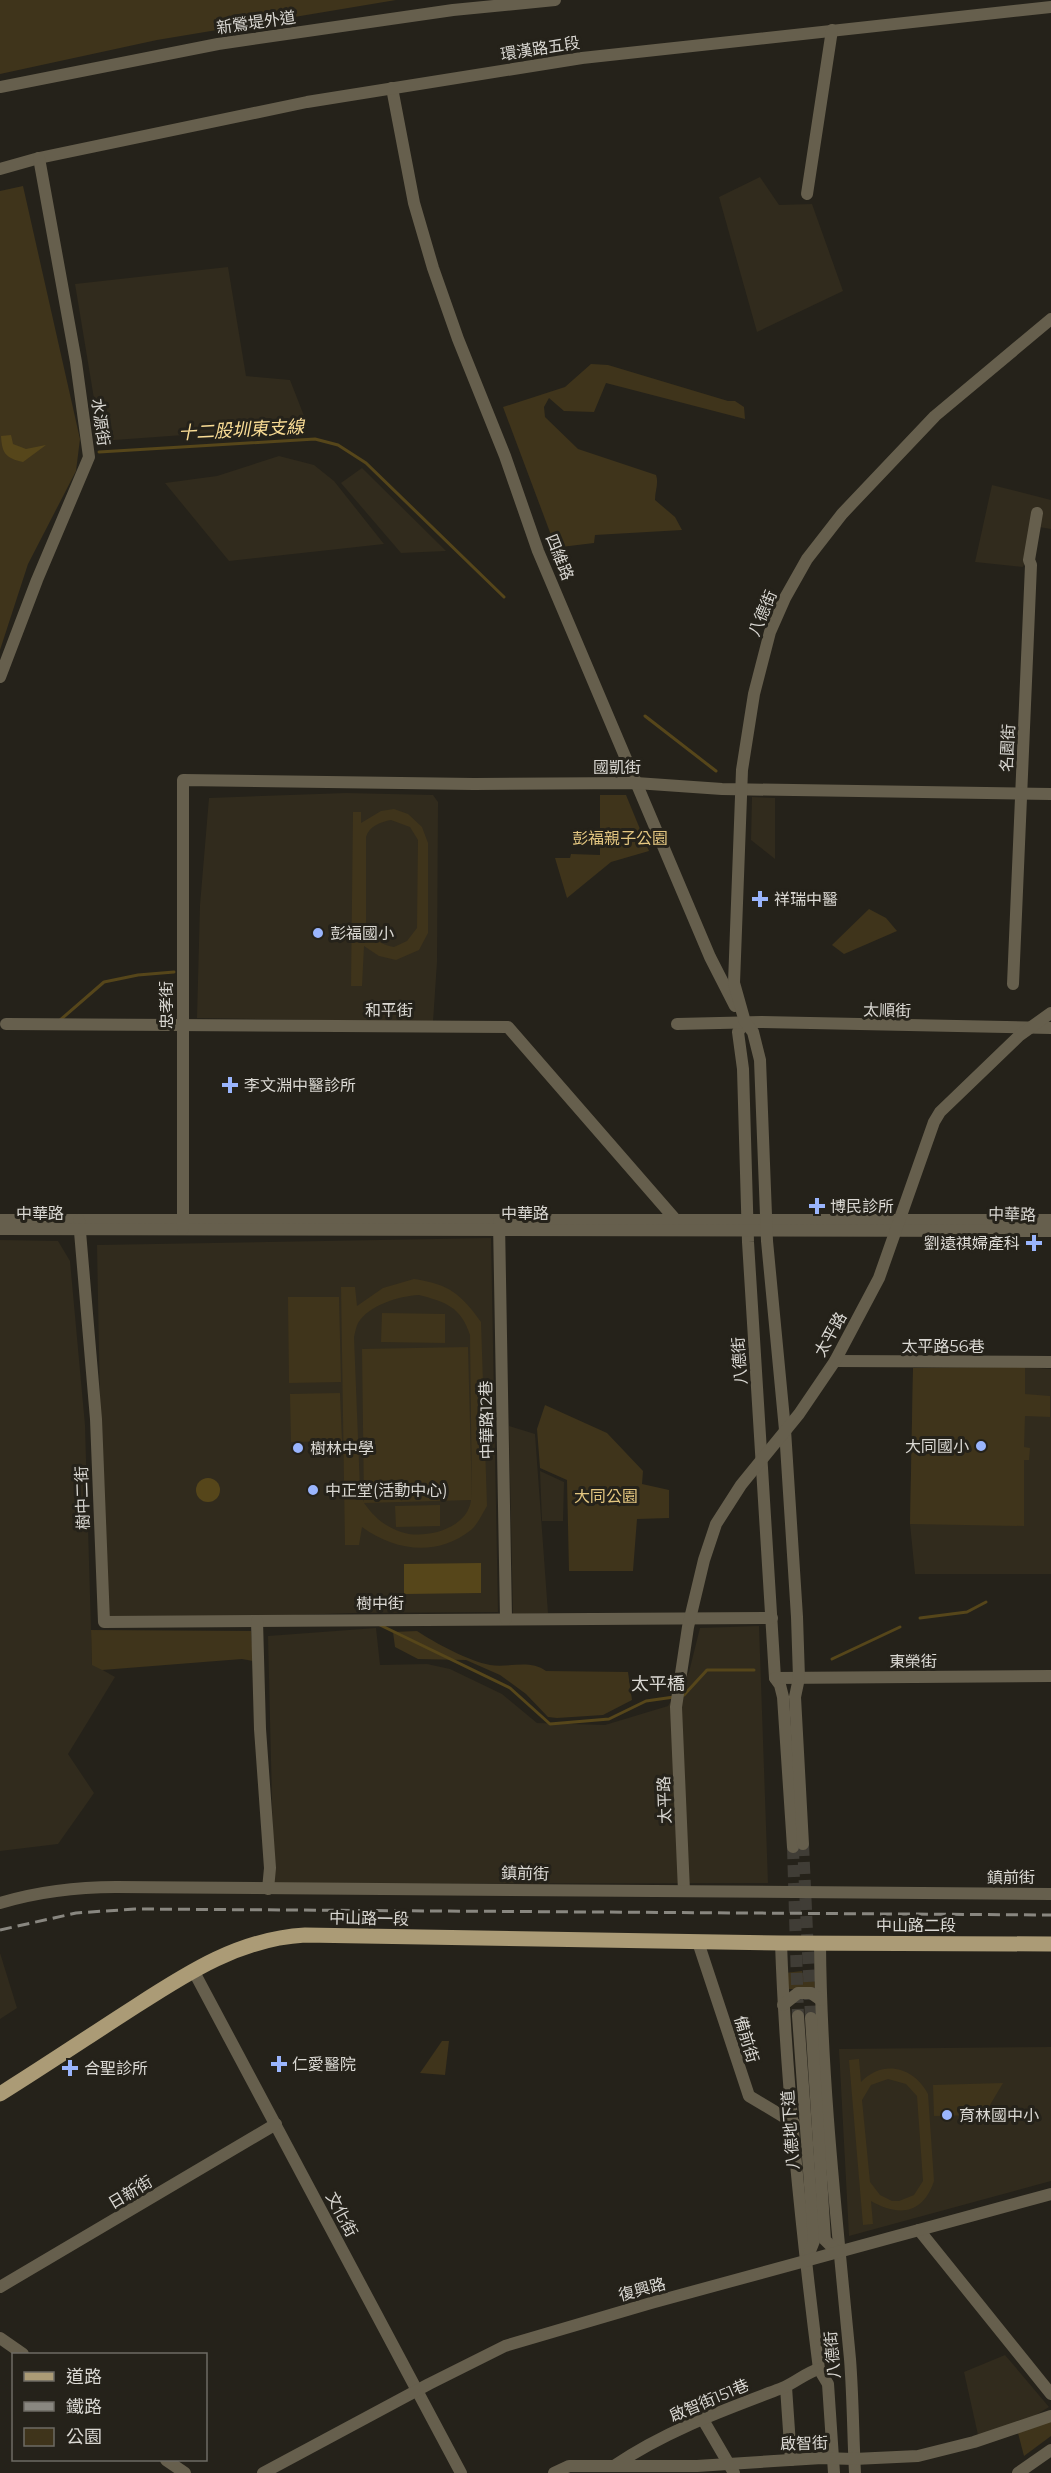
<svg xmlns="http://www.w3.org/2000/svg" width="1051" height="2473" font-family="Montserrat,'Noto Sans TC',sans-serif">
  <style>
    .built { fill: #312b1d }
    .green { fill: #3f341b; fill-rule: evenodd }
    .water { fill: #56461a }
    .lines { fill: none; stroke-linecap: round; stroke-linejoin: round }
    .stream { stroke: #56461a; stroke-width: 3 }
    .minor-tunnel { stroke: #403d36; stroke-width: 12; stroke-dasharray: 12 6; stroke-linecap: butt }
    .minor { stroke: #665f4d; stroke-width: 12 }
    .major { stroke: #ab9b76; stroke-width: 15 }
    .rail { stroke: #898780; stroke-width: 3; stroke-dasharray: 12 6; stroke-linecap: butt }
    .poi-dot { fill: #9ab5fd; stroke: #25221a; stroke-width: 2 }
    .labels { text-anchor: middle; stroke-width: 6; stroke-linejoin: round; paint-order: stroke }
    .street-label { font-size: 16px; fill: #dad8d3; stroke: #25221a }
    .park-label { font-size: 16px; fill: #e3c680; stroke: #25221a }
    .poi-label { font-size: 16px; fill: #dad8d3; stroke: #25221a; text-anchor: start }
    .water-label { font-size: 18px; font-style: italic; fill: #f9dc95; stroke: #25221a }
    .neighbourhood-label { font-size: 18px; fill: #dad8d3; stroke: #25221a }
  </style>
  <rect width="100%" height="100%" fill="#25221a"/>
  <g class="built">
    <path d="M 760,177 L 779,205 L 812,204 L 843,291 L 757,332 L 719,197 Z"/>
    <path d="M 228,267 L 246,376 L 290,380 L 308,426 L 101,441 L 75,284 Z"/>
    <path d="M 279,456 L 314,465 L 334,481 L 384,544 L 229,561 L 165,483 L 217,476 Z"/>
    <path d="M 362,468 L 446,551 L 401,553 L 341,483 Z"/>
    <path d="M 992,485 L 1051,500 L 1051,529 L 1039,527 L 1023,567 L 975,562 Z"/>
    <path d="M 346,793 L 433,795 L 438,802 L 437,962 L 433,1022 L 197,1018 L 200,905 L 209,798 Z"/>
    <path d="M 752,797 L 775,798 L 775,859 L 751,840 Z"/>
    <path d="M 491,1238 L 498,1612 L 353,1613 L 104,1622 L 97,1245 Z"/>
    <path d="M 0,1240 L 58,1241 L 70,1261 L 85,1425 L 92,1664 L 115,1677 L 68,1754 L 94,1793 L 58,1844 L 0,1851 Z"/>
    <path d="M 1026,1367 L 1051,1369 L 1051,1574 L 915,1574 L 910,1524 L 913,1368 Z"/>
    <path d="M 509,1426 L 535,1434 L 548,1613 L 513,1614 Z"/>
    <path d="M 540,1471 L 564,1482 L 563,1521 L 542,1521 Z"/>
    <path d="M 759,1626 L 768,1883 L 274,1884 L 268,1636 L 376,1628 L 380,1665 L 427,1664 L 450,1669 L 502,1694 L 537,1723 L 605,1725 L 668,1706 L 689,1672 L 700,1628 Z"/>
    <path d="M 0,1953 L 17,2008 L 0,2019 Z"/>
    <path d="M 1051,2047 L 1051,2181 L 849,2236 L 839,2049 Z"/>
    <path d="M 1005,2355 L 1049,2407 L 1031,2418 L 978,2435 L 964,2372 Z"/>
  </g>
  <g class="green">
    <path d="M 0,0 L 396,0 L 157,40 L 0,74 Z"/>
    <path d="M 23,186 L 80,439 L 76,471 L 28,564 L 0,650 L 0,191 Z"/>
    <path d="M 591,364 L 608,365 L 728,401 L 735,401 L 744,407 L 745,419 L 606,383 L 594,412 L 564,411 L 549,398 L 544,407 L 545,417 L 578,449 L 656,475 C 659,483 655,491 655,500 L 675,517 L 682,530 L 595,535 L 594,543 L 561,547 L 554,543 L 503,407 L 565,387 Z"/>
    <path d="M 600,795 L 626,795 L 649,851 L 611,862 L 567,898 L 555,858 L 570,858 L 571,854 L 600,855 Z"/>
    <path d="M 394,809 L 408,814 L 422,827 L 428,843 L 428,933 L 419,950 L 396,960 L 379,956 L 364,946 L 362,986 L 351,986 L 353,812 L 361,812 L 361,823 L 381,811 ZM 391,820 L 410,827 L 418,840 L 417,928 L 407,941 L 394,947 C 381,945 370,938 366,925 L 366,837 C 369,826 381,822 391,820 Z"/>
    <path d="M 869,909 L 886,918 L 897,931 L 844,954 L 832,945 Z"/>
    <path d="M 414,1279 C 449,1284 461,1294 481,1322 L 487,1506 C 482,1514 478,1524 471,1530 C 437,1557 395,1551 362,1527 L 359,1545 L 345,1545 L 341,1287 L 355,1287 L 357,1306 L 383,1288 ZM 419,1295 C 446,1302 461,1307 470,1335 L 472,1500 L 468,1347 L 362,1349 L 364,1502 L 360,1489 L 354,1337 C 355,1333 356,1327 358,1323 C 369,1305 399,1296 419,1295 ZM 471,1500 C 468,1529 424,1540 401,1532 C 384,1526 374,1517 364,1503 Z"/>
    <path d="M 288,1297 L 339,1297 L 341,1382 L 289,1383 Z"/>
    <path d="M 382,1313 L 445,1314 L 445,1343 L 381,1342 Z"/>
    <path d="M 1025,1367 L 1025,1394 L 1050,1396 L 1050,1417 L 1025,1416 L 1024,1447 L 1030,1448 L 1029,1460 L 1024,1460 L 1024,1526 L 910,1524 L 913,1368 Z"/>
    <path d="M 340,1393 L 342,1441 L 291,1442 L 290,1394 Z"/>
    <path d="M 545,1405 L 607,1433 L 643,1471 L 642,1484 L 669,1490 L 669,1518 L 637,1519 L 633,1571 L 569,1571 L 567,1480 L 540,1468 L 537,1429 Z"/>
    <path d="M 440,1505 L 440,1526 L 396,1527 L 395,1506 Z"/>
    <path d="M 91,1630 L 251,1631 L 253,1661 L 242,1659 L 102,1670 L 92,1665 Z"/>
    <path d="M 417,1631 C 435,1643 469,1661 490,1665 C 509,1668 530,1659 546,1671 L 628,1672 L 632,1700 L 603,1715 L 557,1718 L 548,1717 L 526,1694 L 500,1675 L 466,1660 L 418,1659 L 395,1647 L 393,1632 Z"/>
    <path d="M 802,1971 L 804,1980 L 807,1980 L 807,1972 L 814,1971 L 815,1989 L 786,1989 L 785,1973 Z"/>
    <path d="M 442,2041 L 449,2041 L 445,2075 L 420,2073 Z"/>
    <path d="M 859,2059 L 861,2082 C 883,2059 914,2067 928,2094 L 934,2181 C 923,2214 899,2217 871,2201 L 873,2224 L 863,2225 L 849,2060 ZM 888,2079 L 906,2084 L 917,2096 L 923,2181 L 914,2195 L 899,2201 L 892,2201 L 880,2195 L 870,2182 L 862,2100 L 871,2085 Z"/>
    <path d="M 1003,2083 L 984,2115 L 934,2116 L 933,2085 Z"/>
    <path d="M 1051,2421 L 1051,2436 L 1024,2456 L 1018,2433 Z"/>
  </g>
  <g class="water">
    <path d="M 11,435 L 13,444 L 26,449 L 46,445 L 23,462 C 6,458 2,454 1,436 Z"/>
    <circle cx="208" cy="1490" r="12"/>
    <path d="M 481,1563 L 481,1593 L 404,1594 L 404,1564 Z"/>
  </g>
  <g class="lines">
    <g class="stream">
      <path d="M 99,452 L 315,439 L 338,445 L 366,463 L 504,597"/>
      <path d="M 645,716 L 716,771"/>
      <path d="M 59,1021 L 104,982 L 138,975 L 174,972"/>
      <path d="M 920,1618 L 967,1612 L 986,1602"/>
      <path d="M 380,1625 L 510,1688 L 550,1724 L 609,1719 L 646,1701 L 674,1697"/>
      <path d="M 832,1659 L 900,1627"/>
      <path d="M 680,1696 L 684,1695 L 707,1670 L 754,1670"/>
    </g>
    <g class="minor-tunnel">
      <path d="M 803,1844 L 811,2018"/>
      <path d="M 793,1847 L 798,2016"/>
    </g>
    <g class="minor">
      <path d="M 0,87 L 218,44 L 453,10 L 555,0"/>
      <path d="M 392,88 L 414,203 L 433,268 L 458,339 L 505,456 L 538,551 L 710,957 L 735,1006"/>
      <path d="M 0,169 L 39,158 L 307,102 L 582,58 L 1051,7"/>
      <path d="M 807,194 L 832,30"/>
      <path d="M 0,677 L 37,580 L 89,457 L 76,362 L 39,158"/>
      <path d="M 1013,984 L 1031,565 L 1029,560 L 1037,513"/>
      <path d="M 745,1022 L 738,1032 L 743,1069 L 748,1242 L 775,1678 L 780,1685 L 783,1697 L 793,1847"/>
      <path d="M 6,1024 L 508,1027 L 675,1219 L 675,1222"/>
      <path d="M 677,1024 L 761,1022 L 1051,1028"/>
      <path d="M 0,1220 L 1051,1220"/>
      <path d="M 79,1220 L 96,1419 L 104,1622 L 772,1618"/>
      <path d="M 499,1222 L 506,1619"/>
      <path d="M 0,1229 L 1051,1231"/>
      <path d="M 183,1229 L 183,780 L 474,784 L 636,783 L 722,789 L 1051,794"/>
      <path d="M 835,1361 L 1051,1362"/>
      <path d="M 257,1621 L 260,1729 L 270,1868 L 268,1889"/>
      <path d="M 775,1678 L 1051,1676"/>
      <path d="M 803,1844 L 795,1697 L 799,1678 L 797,1617 L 785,1430 L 767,1241 L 760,1060 L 753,1032 L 745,1022 L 734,983 L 742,770 L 754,694 L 770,632 L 785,598 L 807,559 L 842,514 L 935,416 L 1051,319"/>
      <path d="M 684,1891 L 676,1707 L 688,1627 L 704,1560 L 716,1524 L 741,1485 L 799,1414 L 835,1361 L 879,1278 L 934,1122 L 940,1112 L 1020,1035 L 1051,1013"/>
      <path d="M 0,1903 C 37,1892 78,1887 116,1887 L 1051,1894"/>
      <path d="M 698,1942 L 749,2096 L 794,2123"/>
      <path d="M 781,1943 C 786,2085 801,2228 819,2369 L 828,2384 L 834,2473"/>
      <path d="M 820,1943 C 821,2082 837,2221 850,2359 C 853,2397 853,2435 855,2473"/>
      <path d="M 193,1970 L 461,2473"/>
      <path d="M 783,2005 L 798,1993 L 811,1993 L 821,2000"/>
      <path d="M 798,2016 L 814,2241 L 806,2261"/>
      <path d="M 811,2018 L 825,2240 L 838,2253"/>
      <path d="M 919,2230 L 1051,2394"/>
      <path d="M 0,2287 L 276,2124"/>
      <path d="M 0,2338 L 23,2354"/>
      <path d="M 786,2387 L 791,2460"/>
      <path d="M 702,2418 L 734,2473"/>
      <path d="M 166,2460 L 185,2473"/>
      <path d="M 614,2466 C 665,2431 724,2410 782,2388 C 795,2383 805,2373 819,2369"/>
      <path d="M 263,2473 L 429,2384 L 505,2346 L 651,2303 L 1051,2194"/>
      <path d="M 554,2473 L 569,2466 L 697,2466 L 822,2458 L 854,2459 L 918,2456 L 974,2442 L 1051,2416"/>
      <path d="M 1018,2473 L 1051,2450"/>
    </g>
    <path class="major" d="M 0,2094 C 40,2069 79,2043 119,2017 C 177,1980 233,1939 305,1935 L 781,1943 L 1051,1944"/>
    <path class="rail" d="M 0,1930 L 76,1913 L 135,1909 L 1051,1915"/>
  </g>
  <g class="poi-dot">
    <path d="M757 890h6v6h6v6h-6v6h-6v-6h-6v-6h6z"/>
    <circle cx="318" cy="933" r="6"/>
    <path d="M227 1076h6v6h6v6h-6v6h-6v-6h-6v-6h6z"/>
    <path d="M814 1197h6v6h6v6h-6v6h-6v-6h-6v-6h6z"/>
    <path d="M1031 1234h6v6h6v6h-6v6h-6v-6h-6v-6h6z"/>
    <circle cx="981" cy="1446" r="6"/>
    <circle cx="298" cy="1448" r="6"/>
    <circle cx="313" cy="1490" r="6"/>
    <path d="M276 2055h6v6h6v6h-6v6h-6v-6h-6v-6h6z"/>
    <path d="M67 2059h6v6h6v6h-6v6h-6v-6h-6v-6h6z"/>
    <circle cx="947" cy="2115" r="6"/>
  </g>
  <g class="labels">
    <g class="street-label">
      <text transform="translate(256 22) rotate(-8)" y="6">新鶯堤外道</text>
      <text transform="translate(540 48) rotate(-9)" y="6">環漢路五段</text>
      <text transform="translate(101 422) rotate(82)" y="6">水源街</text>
      <text transform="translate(560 557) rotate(68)" y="6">四維路</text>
      <text transform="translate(762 613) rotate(-67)" y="6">八德街</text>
      <text transform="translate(1007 748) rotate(-87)" y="6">名園街</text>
      <text x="617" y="773">國凱街</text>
      <text transform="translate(166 1005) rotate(-90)" y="6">忠孝街</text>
      <text x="389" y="1016">和平街</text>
      <text transform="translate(887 1010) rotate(1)" y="6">太順街</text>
      <text x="40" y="1219">中華路</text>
      <text x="525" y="1219">中華路</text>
      <text transform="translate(1012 1214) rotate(1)" y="6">中華路</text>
      <text transform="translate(830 1334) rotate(-61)" y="6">太平路</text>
      <text x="943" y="1352">太平路56巷</text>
      <text transform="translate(739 1361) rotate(-94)" y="6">八德街</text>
      <text transform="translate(486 1420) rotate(-91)" y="6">中華路12巷</text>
      <text transform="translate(82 1498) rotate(-92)" y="6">樹中二街</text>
      <text x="380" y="1609">樹中街</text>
      <text x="913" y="1667">東榮街</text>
      <text transform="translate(664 1800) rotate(-92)" y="6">太平路</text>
      <text transform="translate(525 1873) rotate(1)" y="6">鎮前街</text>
      <text x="1011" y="1883">鎮前街</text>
      <text transform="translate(369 1918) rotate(1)" y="6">中山路一段</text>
      <text x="916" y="1931">中山路二段</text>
      <text transform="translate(747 2039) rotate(73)" y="6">備前街</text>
      <text transform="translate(790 2130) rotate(-94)" y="6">八德地下道</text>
      <text transform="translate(130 2192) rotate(-31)" y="6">日新街</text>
      <text transform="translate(342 2214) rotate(62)" y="6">文化街</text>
      <text transform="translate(642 2289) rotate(-15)" y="6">復興路</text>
      <text transform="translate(832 2355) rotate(-95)" y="6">八德街</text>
      <text transform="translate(709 2400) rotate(-23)" y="6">啟智街151巷</text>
      <text transform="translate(804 2443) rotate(-2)" y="6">啟智街</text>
    </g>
    <g class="park-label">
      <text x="620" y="844">彭福親子公園</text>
      <text x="606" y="1502">大同公園</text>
    </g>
    <g class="poi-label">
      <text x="774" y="905">祥瑞中醫</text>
      <text x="330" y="939">彭福國小</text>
      <text x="244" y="1091">李文淵中醫診所</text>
      <text x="830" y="1212">博民診所</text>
      <text x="1020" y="1249" text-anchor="end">劉遠祺婦產科</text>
      <text x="969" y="1452" text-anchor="end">大同國小</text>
      <text x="310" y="1454">樹林中學</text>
      <text x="325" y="1496">中正堂(活動中心)</text>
      <text x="292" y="2070">仁愛醫院</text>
      <text x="84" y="2074">合聖診所</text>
      <text x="959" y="2121">育林國中小</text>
    </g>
    <g class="water-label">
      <text transform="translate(241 430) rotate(-3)" y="6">十二股圳東支線</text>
    </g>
    <g class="neighbourhood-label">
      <text x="658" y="1690">太平橋</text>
    </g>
  </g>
  <rect x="12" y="2353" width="195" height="108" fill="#25221a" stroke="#6d6b64" stroke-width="1.5"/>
  <rect x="24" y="2372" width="30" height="9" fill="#ab9b76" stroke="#6d6b64" stroke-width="1.5"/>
  <text x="66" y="2383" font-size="18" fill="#dad8d3">道路</text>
  <rect x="24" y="2402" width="30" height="9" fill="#898780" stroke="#6d6b64" stroke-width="1.5"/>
  <text x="66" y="2413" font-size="18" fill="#dad8d3">鐵路</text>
  <rect x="24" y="2428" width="30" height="18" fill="#3f341b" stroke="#6d6b64" stroke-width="1.5"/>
  <text x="66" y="2443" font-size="18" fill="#dad8d3">公園</text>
</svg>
